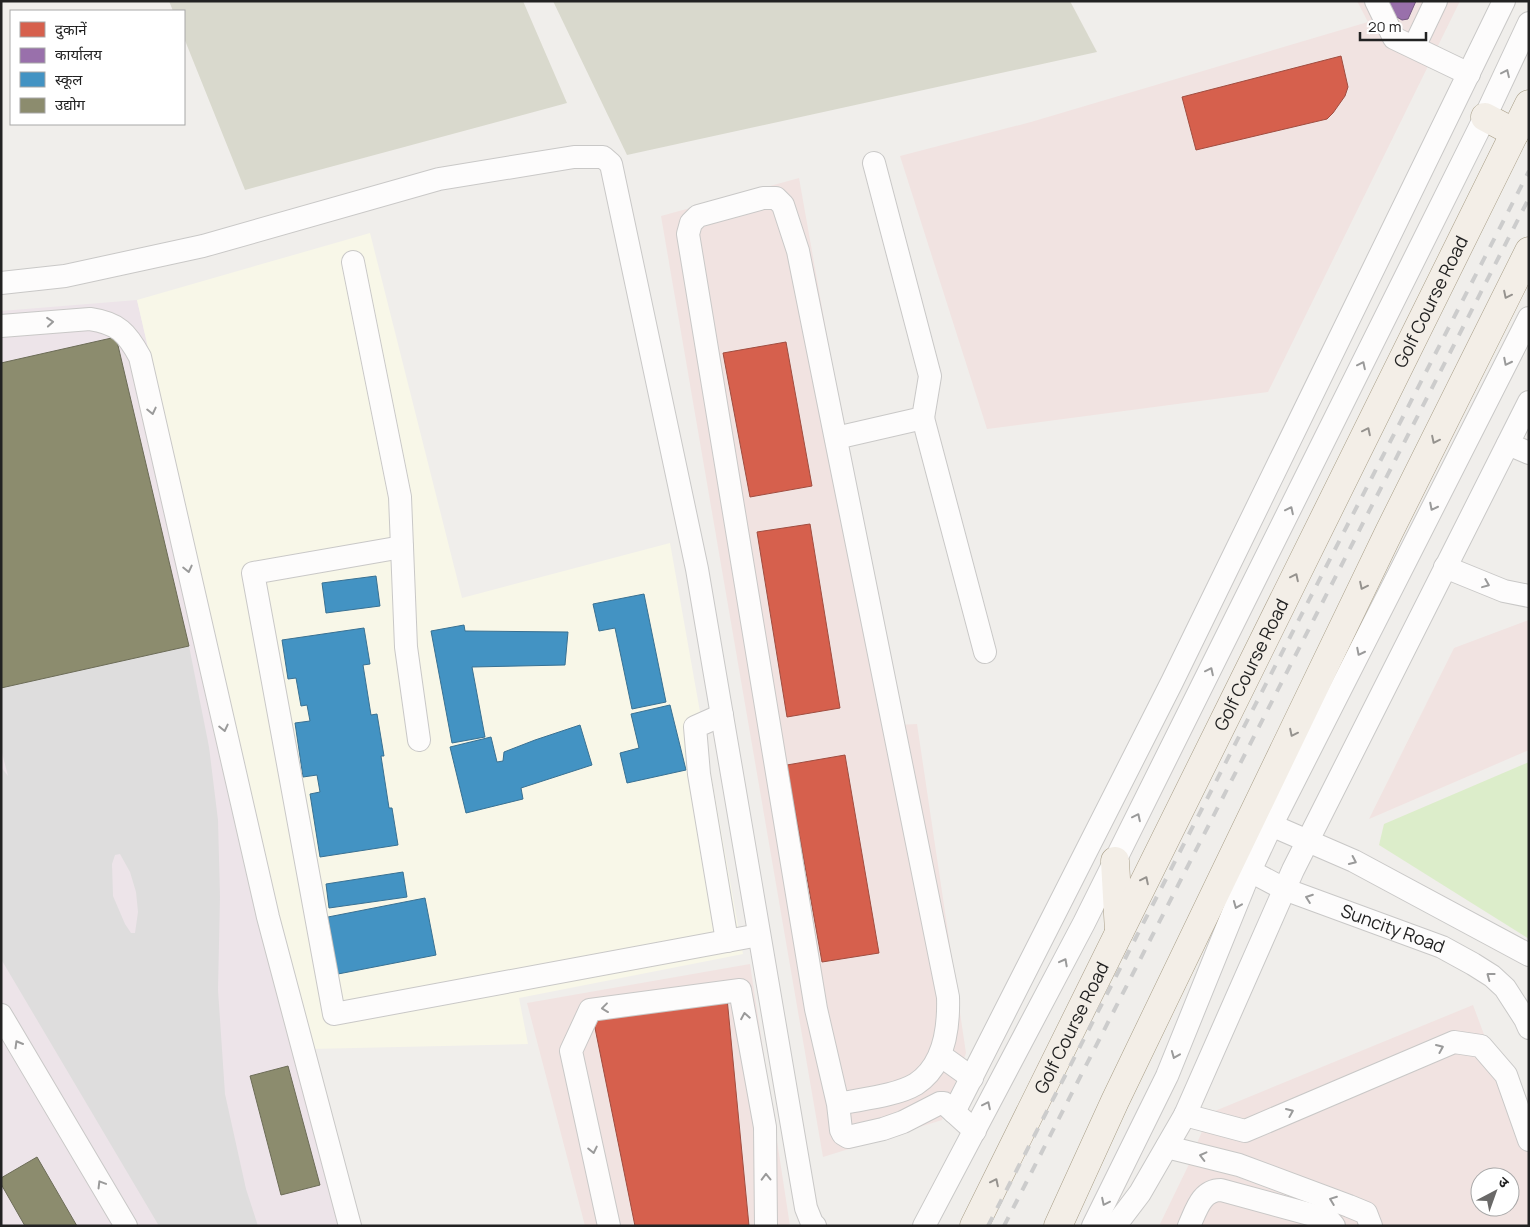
<svg xmlns="http://www.w3.org/2000/svg" width="1530" height="1227" font-family="Manrope,'Noto Sans Devanagari',sans-serif">
  <style>
    .commercial { fill: #f1e3e1; fill-rule: evenodd }
    .industrial { fill: #ede4e9 }
    .education { fill: #f8f7e8 }
    .construction { fill: #d9d9cd }
    .grass { fill: #dcedca }
    .pier { fill: #dedddd; fill-rule: evenodd }
    .shops { fill: #d6604d; stroke: #a04d40 }
    .offices { fill: #9970ab; stroke: #755982 }
    .schools { fill: #4393c3; stroke: #397193 }
    .industry { fill: #8c8c6e; stroke: #6c6c57 }
    .lines { fill: none; stroke-linecap: round; stroke-linejoin: round }
    .minor-casing { stroke: #c9c8c7; stroke-width: 24 }
    .major-casing { stroke: #a79d86; stroke-width: 29 }
    .minor { stroke: #fdfcfc; stroke-width: 22 }
    .major { stroke: #f3eee7; stroke-width: 28 }
    .rail { stroke: #ccc; stroke-width: 4; stroke-dasharray: 10 10; stroke-linecap: butt }
    .oneway { stroke: #9a9a9a }
    .oneway2 { stroke: #95928e }
    .labels { text-anchor: middle; stroke-width: 5; stroke-linejoin: round; paint-order: stroke }
    .street-label { font-size: 18px; fill: #222; stroke: #fff }
  </style>
  <rect width="100%" height="100%" fill="#f0eeeb"/>
  <g class="commercial">
    <path d="M 1357,1 L 1460,1 L 1268,392 L 987,429 L 900,156 L 1031,122 L 1368,22 Z"/>
    <path d="M 799,178 L 896,725 L 917,724 L 966,1053 L 942,1120 L 823,1157 L 661,216 Z"/>
    <path d="M 1529,620 L 1529,750 L 1369,819 L 1454,648 Z"/>
    <path d="M 750,964 L 790,1226 L 585,1226 L 527,1003 Z"/>
    <path d="M 1473,1005 L 1529,1155 L 1529,1226 L 1344,1226 L 1340,1212 L 1191,1157 L 1210,1113 ZM 1480,1177 L 1510,1177 L 1510,1207 L 1480,1207 Z"/>
    <path d="M 1191,1160 L 1337,1214 L 1340,1226 L 1159,1226 Z"/>
  </g>
  <path class="industrial" d="M 137,300 L 310,1049 L 361,1226 L 1,1226 L 1,311 Z"/>
  <path class="education" d="M 370,233 L 462,598 L 670,543 L 743,954 L 519,998 L 528,1044 L 310,1049 L 137,300 Z"/>
  <g class="construction">
    <path d="M 169,1 L 523,1 L 567,103 L 245,190 L 184,38 L 184,11 L 173,11 Z"/>
    <path d="M 553,1 L 1070,1 L 1097,52 L 627,155 Z"/>
  </g>
  <path class="grass" d="M 1529,762 L 1529,939 L 1379,845 L 1384,824 Z"/>
  <path class="pier" d="M 116,337 L 189,646 L 209,747 L 218,820 L 220,897 L 218,990 L 225,1094 L 246,1189 L 258,1226 L 159,1226 L 1,959 L 1,767 L 8,776 L 1,749 L 1,363 ZM 120,854 L 130,872 L 136,892 L 138,912 L 135,933 L 131,933 L 125,924 L 113,896 L 112,864 L 115,855 Z"/>
  <g class="shops">
    <path d="M 1341,56 L 1348,87 L 1345,96 L 1333,113 L 1327,119 L 1196,150 L 1182,97 Z"/>
    <path d="M 786,342 L 812,486 L 750,497 L 723,353 Z"/>
    <path d="M 810,524 L 840,708 L 787,717 L 757,532 Z"/>
    <path d="M 845,755 L 879,953 L 822,962 L 787,765 Z"/>
    <path d="M 727,998 L 749,1226 L 635,1226 L 593,1018 Z"/>
  </g>
  <path class="offices" d="M 1387,1 L 1416,1 L 1408,19 L 1402,20 L 1395,16 Z"/>
  <g class="schools">
    <path d="M 376,576 L 380,606 L 326,613 L 322,583 Z"/>
    <path d="M 644,594 L 666,702 L 632,709 L 615,628 L 599,631 L 593,604 Z"/>
    <path d="M 464,625 L 465,631 L 568,632 L 565,665 L 472,667 L 485,737 L 452,743 L 431,631 Z"/>
    <path d="M 364,628 L 370,664 L 363,665 L 371,715 L 377,714 L 384,756 L 381,756 L 389,808 L 392,808 L 398,845 L 320,857 L 310,794 L 320,792 L 317,775 L 303,777 L 295,723 L 310,721 L 307,705 L 301,706 L 296,678 L 288,679 L 282,640 Z"/>
    <path d="M 670,705 L 686,770 L 627,783 L 620,753 L 639,748 L 631,714 Z"/>
    <path d="M 580,725 L 592,765 L 521,788 L 523,799 L 466,813 L 450,747 L 491,737 L 497,762 L 503,761 L 504,752 L 535,740 Z"/>
    <path d="M 403,872 L 407,897 L 329,908 L 326,884 Z"/>
    <path d="M 425,898 L 436,955 L 338,974 L 328,917 Z"/>
  </g>
  <g class="industry">
    <path d="M 116,337 L 189,646 L 1,688 L 1,363 Z"/>
    <path d="M 288,1066 L 320,1185 L 281,1195 L 250,1076 Z"/>
    <path d="M 37,1157 L 77,1226 L 25,1226 L 1,1184 L 1,1178 Z"/>
  </g>
  <g class="lines">
    <defs>
      <g id="minor">
        <path d="M 1376,1 L 1394,38 L 1469,74"/>
        <path d="M 1414,47 L 1436,1"/>
        <path d="M 353,262 L 400,497 L 406,647 L 419,740"/>
        <path d="M 1,283 L 65,276 L 203,246 L 439,179 L 574,157 L 603,157 L 611,164 L 697,569 L 806,1208 L 812,1223 L 815,1226"/>
        <path d="M 1,326 L 90,319 C 118,323 127,333 140,357 L 268,917 L 350,1226"/>
        <path d="M 923,418 L 985,652"/>
        <path d="M 836,438 L 923,418 L 930,376 L 874,163"/>
        <path d="M 1508,444 L 1529,453"/>
        <path d="M 402,547 L 253,573 L 334,1014 L 759,935"/>
        <path d="M 1445,567 L 1504,591 L 1529,596"/>
        <path d="M 722,715 L 695,727 L 699,774 L 727,941"/>
        <path d="M 1257,819 L 1354,861 L 1529,955"/>
        <path id="s1" d="M 1237,864 L 1284,889 L 1442,947 L 1473,964 L 1492,976 L 1505,988 L 1525,1019 L 1529,1028"/>
        <path d="M 1,1015 L 126,1226"/>
        <path d="M 940,1055 L 972,1078"/>
        <path d="M 838,1104 C 861,1099 896,1096 916,1084 C 945,1065 949,1028 948,997 L 798,251 L 783,205 L 776,198 L 763,198 L 698,216 L 691,223 L 688,234 L 816,1009 L 838,1104 L 841,1130 L 843,1134 L 848,1137 L 883,1129 L 903,1122 L 940,1103 L 944,1103 L 975,1131"/>
        <path d="M 954,1112 L 1172,682 L 1504,1"/>
        <path d="M 1185,1115 L 1245,1131 L 1454,1042 L 1481,1046 L 1506,1075 L 1529,1140"/>
        <path d="M 1167,1147 L 1239,1165 L 1349,1206 L 1366,1213 L 1371,1226"/>
        <path d="M 609,1226 L 571,1051 L 590,1010 L 740,990 L 765,1127 L 766,1226"/>
        <path d="M 924,1226 L 1084,923 L 1485,117 L 1529,23"/>
        <path d="M 1093,1226 L 1167,1076 L 1250,871 L 1271,826 L 1529,318"/>
        <path d="M 1115,1226 L 1140,1193 L 1185,1115 L 1293,870 L 1529,402"/>
        <path d="M 1189,1226 C 1196,1211 1201,1190 1221,1190 L 1324,1218 L 1329,1220 L 1334,1226"/>
      </g>
      <g id="major">
        <path d="M 1485,117 L 1515,133"/>
        <path d="M 1115,861 L 1119,932"/>
        <path id="s2" d="M 974,1226 L 1529,104"/>
        <path d="M 1058,1226 L 1115,1101 L 1389,532 L 1529,251"/>
      </g>
    </defs>
    <use href="#minor" class="minor-casing"/>
    <use href="#major" class="major-casing"/>
    <use href="#minor" class="minor"/>
    <use href="#major" class="major"/>
    <g class="rail">
      <path d="M 988,1226 L 1529,171"/>
      <path d="M 1004,1226 L 1529,198"/>
    </g>
  </g>
  <defs><path id="oneway-chevron" d="M-2-3.5L2.5 0L-2 3.5" fill="none" stroke-width="1.6" stroke-linecap="round" stroke-linejoin="round" transform="scale(1.25)"/></defs>
  <g class="oneway">
    <use href="#oneway-chevron" transform="translate(1506 73) rotate(-65)"/>
    <use href="#oneway-chevron" transform="translate(50 322) rotate(-5)"/>
    <use href="#oneway-chevron" transform="translate(1507 362) rotate(117)"/>
    <use href="#oneway-chevron" transform="translate(1362 365) rotate(-64)"/>
    <use href="#oneway-chevron" transform="translate(152 411) rotate(77)"/>
    <use href="#oneway-chevron" transform="translate(1433 507) rotate(117)"/>
    <use href="#oneway-chevron" transform="translate(1290 510) rotate(-64)"/>
    <use href="#oneway-chevron" transform="translate(188 569) rotate(77)"/>
    <use href="#oneway-chevron" transform="translate(1486 584) rotate(22)"/>
    <use href="#oneway-chevron" transform="translate(1360 652) rotate(117)"/>
    <use href="#oneway-chevron" transform="translate(1210 671) rotate(-64)"/>
    <use href="#oneway-chevron" transform="translate(224 728) rotate(77)"/>
    <use href="#oneway-chevron" transform="translate(1137 817) rotate(-64)"/>
    <use href="#oneway-chevron" transform="translate(1353 861) rotate(25)"/>
    <use href="#oneway-chevron" transform="translate(1309 898) rotate(-160)"/>
    <use href="#oneway-chevron" transform="translate(1237 905) rotate(112)"/>
    <use href="#oneway-chevron" transform="translate(1064 962) rotate(-62)"/>
    <use href="#oneway-chevron" transform="translate(1490 976) rotate(-143)"/>
    <use href="#oneway-chevron" transform="translate(605 1008) rotate(173)"/>
    <use href="#oneway-chevron" transform="translate(745 1016) rotate(-100)"/>
    <use href="#oneway-chevron" transform="translate(18 1044) rotate(-120)"/>
    <use href="#oneway-chevron" transform="translate(1440 1048) rotate(-23)"/>
    <use href="#oneway-chevron" transform="translate(1175 1055) rotate(112)"/>
    <use href="#oneway-chevron" transform="translate(987 1105) rotate(-64)"/>
    <use href="#oneway-chevron" transform="translate(1290 1112) rotate(-23)"/>
    <use href="#oneway-chevron" transform="translate(593 1150) rotate(78)"/>
    <use href="#oneway-chevron" transform="translate(1203 1156) rotate(-166)"/>
    <use href="#oneway-chevron" transform="translate(766 1177) rotate(-91)"/>
    <use href="#oneway-chevron" transform="translate(101 1184) rotate(-121)"/>
    <use href="#oneway-chevron" transform="translate(1333 1200) rotate(-159)"/>
    <use href="#oneway-chevron" transform="translate(1105 1202) rotate(116)"/>
  </g>
  <g class="oneway2">
    <use href="#oneway-chevron" transform="translate(1507 295) rotate(116)"/>
    <use href="#oneway-chevron" transform="translate(1367 431) rotate(-64)"/>
    <use href="#oneway-chevron" transform="translate(1435 440) rotate(116)"/>
    <use href="#oneway-chevron" transform="translate(1295 577) rotate(-64)"/>
    <use href="#oneway-chevron" transform="translate(1363 586) rotate(116)"/>
    <use href="#oneway-chevron" transform="translate(1293 733) rotate(116)"/>
    <use href="#oneway-chevron" transform="translate(1145 880) rotate(-64)"/>
    <use href="#oneway-chevron" transform="translate(995 1182) rotate(-64)"/>
  </g>
  <g class="labels">
    <g class="street-label">
      <text dy="6" stroke="none"><textPath href="#s2" startOffset="1031">Golf Course Road</textPath></text>
      <text dy="6" stroke="none"><textPath href="#s2" startOffset="626">Golf Course Road</textPath></text>
      <text dy="6" stroke="none"><textPath href="#s1" startOffset="169">Suncity Road</textPath></text>
      <text dy="6" stroke="none"><textPath href="#s2" startOffset="221">Golf Course Road</textPath></text>
    </g>
  </g>
  <rect width="1530" height="1227" fill="none" stroke="#222222" stroke-width="5"/>
  <rect x="10" y="10" width="175" height="115" fill="#ffffff" stroke="#a7a7a7"/>
  <rect x="20" y="22" width="25" height="15" fill="#d6604d" stroke="#a7a7a7"/>
  <text x="55" y="35" font-size="15" fill="#222222">दुकानें</text>
  <rect x="20" y="48" width="25" height="15" fill="#9970ab" stroke="#a7a7a7"/>
  <text x="55" y="60" font-size="15" fill="#222222">कार्यालय</text>
  <rect x="20" y="72" width="25" height="15" fill="#4393c3" stroke="#a7a7a7"/>
  <text x="55" y="85" font-size="15" fill="#222222">स्कूल</text>
  <rect x="20" y="98" width="25" height="15" fill="#8c8c6e" stroke="#a7a7a7"/>
  <text x="55" y="110" font-size="15" fill="#222222">उद्योग</text>
  <g transform="translate(1495 1192) rotate(41)"><circle r="24" fill="#ffffff" stroke="#a7a7a7"/>
  <path d="M0-4L9 19L0 12L-9 19Z" fill="#6a6968"/>
  <text y="-8" font-size="14" font-weight="bold" text-anchor="middle" fill="#222222">उ</text>
  </g>
  <path d="M1360 32v8h66v-8" fill="none" stroke="#222222" stroke-width="2.5"/>
  <text x="1368" y="32" font-size="15" fill="#222222" stroke="#ffffff" stroke-width="4" paint-order="stroke">20 m</text>
</svg>
